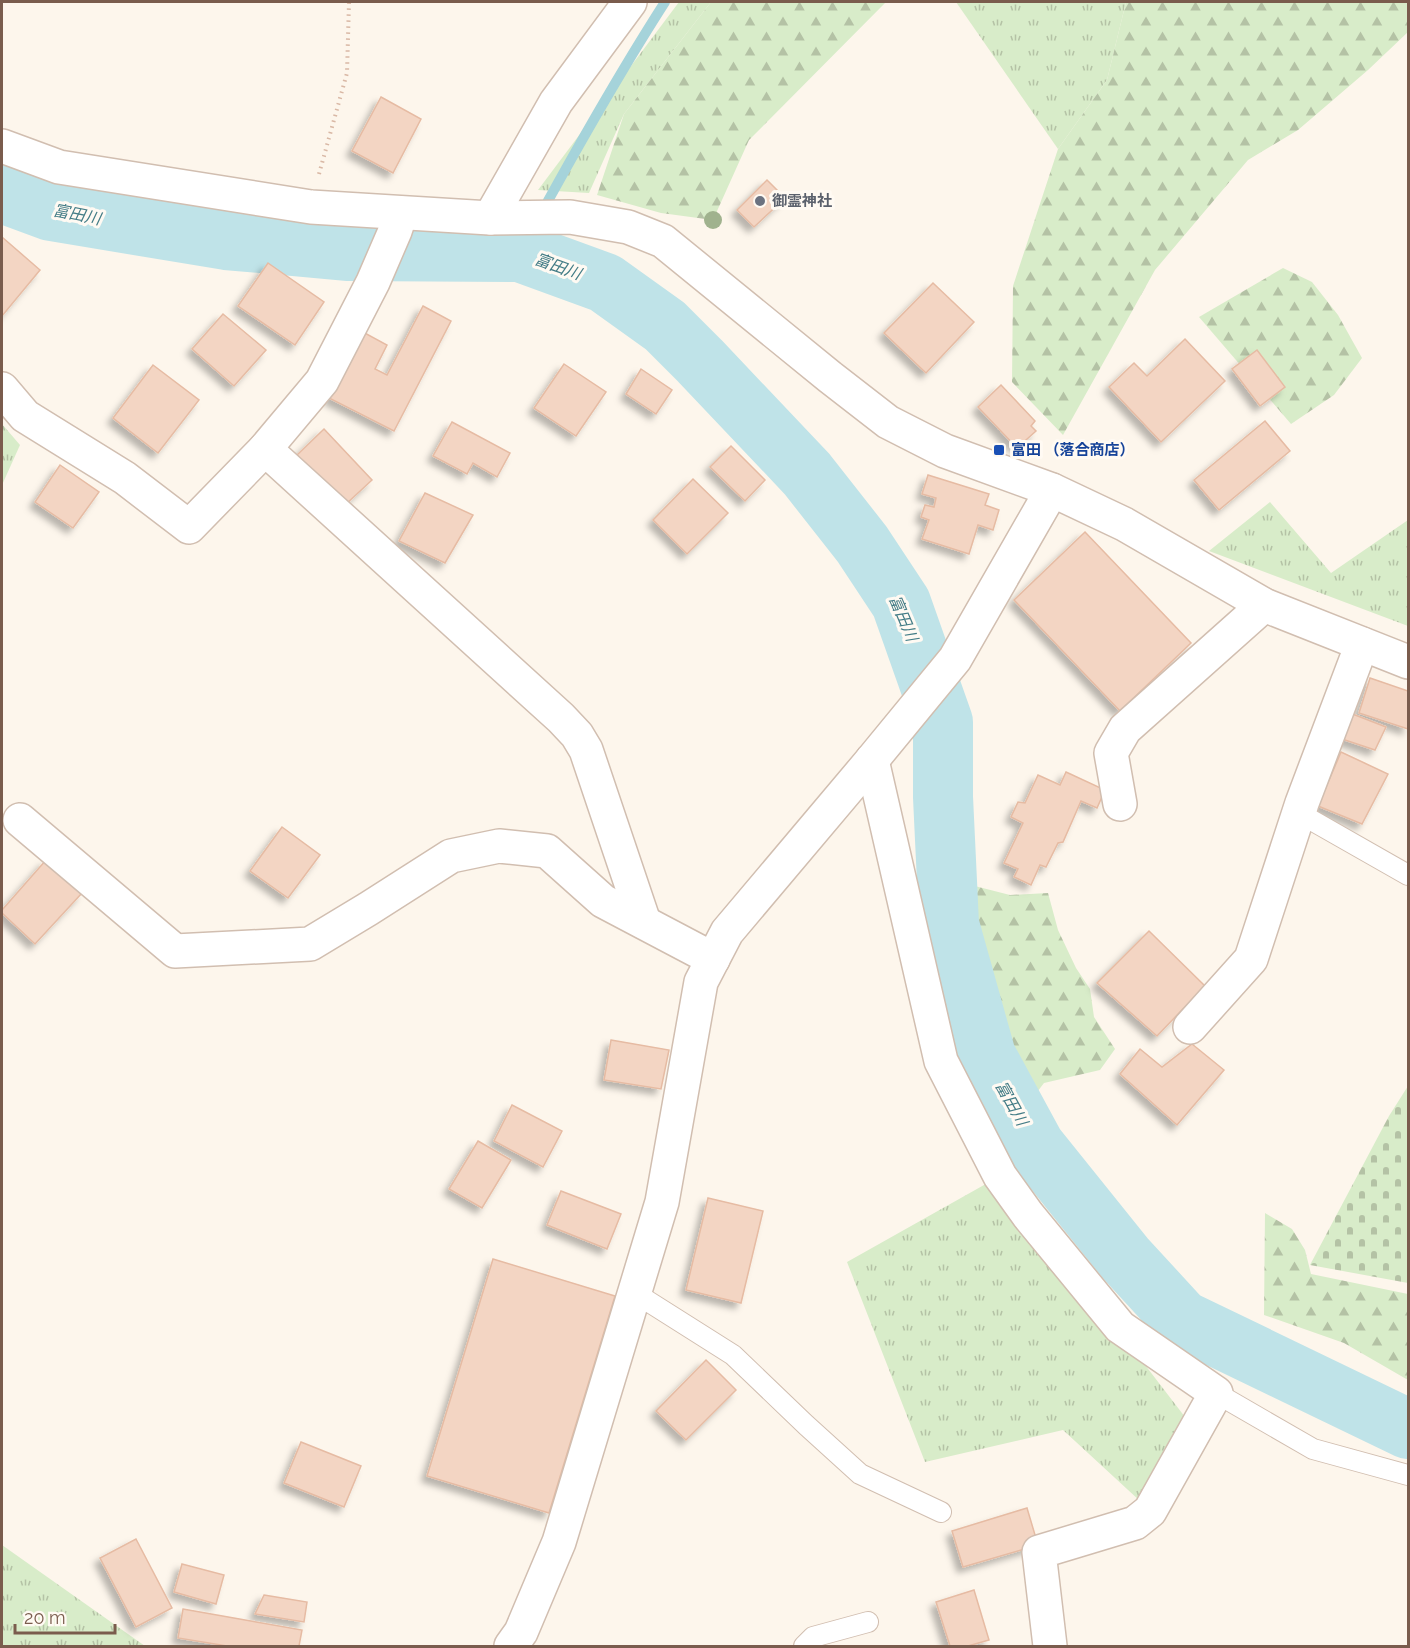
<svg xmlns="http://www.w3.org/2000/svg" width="1410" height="1648" font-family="Raleway,'Noto Sans JP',sans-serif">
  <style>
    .grass { fill: url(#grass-tufts) }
    .forest { fill: url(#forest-firs) }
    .cemetery { fill: url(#cemetery-stones) }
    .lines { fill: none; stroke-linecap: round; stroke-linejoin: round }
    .stream { stroke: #a5d3da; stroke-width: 10 }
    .river { stroke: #bfe3e8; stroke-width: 60 }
    .building { fill: #f3d5c3; stroke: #e6bba3; stroke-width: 1.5; filter: url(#shadow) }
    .service-casing { stroke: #d1beb0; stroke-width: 22 }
    .minor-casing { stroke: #d1beb0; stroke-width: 36 }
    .tertiary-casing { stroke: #d1beb0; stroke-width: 36 }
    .path { stroke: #d9b8a5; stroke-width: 4; stroke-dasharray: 1.5 4.5; stroke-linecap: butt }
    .service { stroke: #fff; stroke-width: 20 }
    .minor { stroke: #fff; stroke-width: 33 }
    .tertiary { stroke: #fff; stroke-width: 33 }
    .tree { fill: #a0b28e }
    .worship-dot { fill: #6b7280; stroke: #fffaf3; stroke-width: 2 }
    .transit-dot { fill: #1a4fb4; stroke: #fffaf3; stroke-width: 2 }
    .labels { text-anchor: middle; stroke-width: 6; stroke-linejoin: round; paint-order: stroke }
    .worship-label { font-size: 15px; font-weight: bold; fill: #5b616d; stroke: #fffaf3; text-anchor: start }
    .transit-label { font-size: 15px; font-weight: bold; fill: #164399; stroke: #fffaf3; text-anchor: start }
    .water-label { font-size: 16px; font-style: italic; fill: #437c86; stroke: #fffaf3 }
  </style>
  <defs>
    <pattern id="grass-tufts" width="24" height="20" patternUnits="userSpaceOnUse" patternTransform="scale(1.5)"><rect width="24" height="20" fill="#d8ecc9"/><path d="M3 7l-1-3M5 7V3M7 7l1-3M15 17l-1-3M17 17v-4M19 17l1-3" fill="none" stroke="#b4c2a5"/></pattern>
    <pattern id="forest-firs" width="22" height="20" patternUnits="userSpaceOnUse" patternTransform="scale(1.5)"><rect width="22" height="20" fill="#d8ecc9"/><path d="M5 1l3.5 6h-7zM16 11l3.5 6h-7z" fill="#b4c2a5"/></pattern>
    <pattern id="cemetery-stones" width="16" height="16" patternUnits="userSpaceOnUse" patternTransform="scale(1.5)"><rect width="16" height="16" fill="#d8ecc9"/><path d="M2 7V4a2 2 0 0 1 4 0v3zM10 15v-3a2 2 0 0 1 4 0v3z" fill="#b4c2a5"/></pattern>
    <filter id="shadow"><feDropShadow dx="-5.5" dy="5.5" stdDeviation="3" flood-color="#0004"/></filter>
  </defs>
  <rect width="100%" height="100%" fill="#fdf6ec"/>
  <g class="grass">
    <path d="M 679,2 L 711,2 L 624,114 L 589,193 L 538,190 Z"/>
    <path d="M 956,2 L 1126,2 L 1107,80 L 1058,149 Z"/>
    <path d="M 2,424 L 20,445 L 2,485 Z"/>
    <path d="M 1270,502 L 1331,573 L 1408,520 L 1408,626 L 1209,551 Z"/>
    <path d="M 1000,1176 L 1185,1417 L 1140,1501 L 1063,1430 L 925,1462 L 847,1262 Z"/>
    <path d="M 2,1545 L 145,1646 L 2,1646 Z"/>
  </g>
  <g class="forest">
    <path d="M 711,2 L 886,2 L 749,140 L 713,220 L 661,213 L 597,195 L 624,114 Z"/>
    <path d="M 1126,2 L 1408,2 L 1408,32 L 1368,70 L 1298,130 L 1248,160 L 1155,270 L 1063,435 L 1012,382 L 1013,286 L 1058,149 L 1107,80 Z"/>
    <path d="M 1283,268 L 1312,282 L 1338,315 L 1362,358 L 1334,395 L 1291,424 L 1199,317 Z"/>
    <path d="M 967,884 L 1010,895 L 1048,893 L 1058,930 L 1076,968 L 1090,989 L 1094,1017 L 1115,1049 L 1100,1070 L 1044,1083 L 1031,1100 L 996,1035 L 956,909 Z"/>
    <path d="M 1265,1213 L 1292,1229 L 1305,1250 L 1311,1274 L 1408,1294 L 1408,1380 L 1344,1343 L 1264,1315 Z"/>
  </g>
  <path class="cemetery" d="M 1408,1086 L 1408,1283 L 1310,1265 L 1389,1116 Z"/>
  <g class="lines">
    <path class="stream" d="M 520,252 C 566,167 613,83 665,2"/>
    <path class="river" d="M 2,193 L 51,211 L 226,240 L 349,251 L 520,252 L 605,283 L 665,326 L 700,361 L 807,474 L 862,544 L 901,603 L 943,722 L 943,797 L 949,924 L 986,1056 L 1035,1146 L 1125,1258 L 1182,1320 L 1408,1429"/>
  </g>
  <g class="building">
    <path d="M 381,97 L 421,119 L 393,173 L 352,151 Z"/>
    <path d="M 767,180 L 785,198 L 754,227 L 737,210 Z"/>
    <path d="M 2,237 L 40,270 L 2,316 Z"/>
    <path d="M 268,263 L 324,302 L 295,345 L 238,306 Z"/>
    <path d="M 933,283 L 974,322 L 926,373 L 884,333 Z"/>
    <path d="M 423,306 L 451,321 L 394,431 L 329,398 L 363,332 L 387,345 L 375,369 L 387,375 Z"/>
    <path d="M 223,314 L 266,350 L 234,386 L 192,349 Z"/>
    <path d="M 1185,339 L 1225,381 L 1161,442 L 1109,387 L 1134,363 L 1147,376 Z"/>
    <path d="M 1257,350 L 1285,387 L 1260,406 L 1232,369 Z"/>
    <path d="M 564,364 L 606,392 L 576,436 L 534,408 Z"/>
    <path d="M 153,365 L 199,400 L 158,453 L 113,418 Z"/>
    <path d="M 641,369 L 672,390 L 656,414 L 626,394 Z"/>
    <path d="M 1001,385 L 1035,421 L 1031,426 L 1036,431 L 1017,448 L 978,407 Z"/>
    <path d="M 1265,421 L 1290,451 L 1219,510 L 1194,480 Z"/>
    <path d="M 452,422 L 510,453 L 497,477 L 473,463 L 467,474 L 433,456 Z"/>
    <path d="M 324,429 L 372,480 L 345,505 L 297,455 Z"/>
    <path d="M 731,446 L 765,480 L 745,501 L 710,467 Z"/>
    <path d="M 60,465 L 99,492 L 73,528 L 35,502 Z"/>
    <path d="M 928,475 L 989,494 L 985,505 L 999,510 L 993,530 L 978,525 L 969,554 L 922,539 L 929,520 L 921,517 L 925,505 L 934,507 L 936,498 L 922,494 Z"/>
    <path d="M 693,479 L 728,513 L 687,554 L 653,520 Z"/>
    <path d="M 425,493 L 473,515 L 445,563 L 399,541 Z"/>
    <path d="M 1085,532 L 1191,643 L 1120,711 L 1014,600 Z"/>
    <path d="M 1370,678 L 1408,691 L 1408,729 L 1359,713 Z"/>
    <path d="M 1350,713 L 1386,727 L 1375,750 L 1342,739 Z"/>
    <path d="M 1341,752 L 1388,774 L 1362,824 L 1318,806 Z"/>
    <path d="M 1066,772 L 1105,790 L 1097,808 L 1081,801 L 1063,842 L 1058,843 L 1046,867 L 1040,865 L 1031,885 L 1014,877 L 1018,869 L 1004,863 L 1023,823 L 1011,817 L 1018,802 L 1025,803 L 1038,775 L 1060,785 Z"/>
    <path d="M 282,827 L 320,855 L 288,898 L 250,871 Z"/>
    <path d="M 46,860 L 82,893 L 35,944 L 2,913 L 2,910 Z"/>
    <path d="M 1149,931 L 1205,986 L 1157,1036 L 1097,983 Z"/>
    <path d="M 611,1040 L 669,1050 L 661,1089 L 604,1080 Z"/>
    <path d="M 1192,1044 L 1224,1070 L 1177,1125 L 1120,1074 L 1140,1049 L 1162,1067 Z"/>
    <path d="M 512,1105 L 562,1131 L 543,1167 L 494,1141 Z"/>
    <path d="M 478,1141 L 511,1160 L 482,1208 L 449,1189 Z"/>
    <path d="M 561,1191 L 621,1214 L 607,1249 L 547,1225 Z"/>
    <path d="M 708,1198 L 763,1211 L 741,1303 L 686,1290 Z"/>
    <path d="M 493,1259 L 615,1296 L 549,1513 L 427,1476 Z"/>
    <path d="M 706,1360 L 736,1390 L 686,1440 L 656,1411 Z"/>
    <path d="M 301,1442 L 361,1466 L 344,1507 L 284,1483 Z"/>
    <path d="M 1027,1508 L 1038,1545 L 963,1567 L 952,1531 Z"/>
    <path d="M 136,1539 L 172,1608 L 136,1627 L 100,1558 Z"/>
    <path d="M 182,1564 L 224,1575 L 216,1604 L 174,1592 Z"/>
    <path d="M 974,1590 L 989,1640 L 968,1646 L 950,1646 L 936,1602 Z"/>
    <path d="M 264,1595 L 307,1602 L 304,1622 L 255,1614 Z"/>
    <path d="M 183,1609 L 302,1630 L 299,1646 L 227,1646 L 178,1638 Z"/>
  </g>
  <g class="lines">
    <defs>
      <g id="service">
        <path d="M 1299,813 L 1408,875"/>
        <path d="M 635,1293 L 733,1355 L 806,1425 L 860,1474 L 941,1512"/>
        <path d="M 1216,1393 L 1313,1449 L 1408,1475"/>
        <path d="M 804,1646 L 813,1637 L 868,1622"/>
      </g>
      <g id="minor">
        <path d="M 490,218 L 556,102 L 630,2"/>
        <path d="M 2,389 L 25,416 L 125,478 L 189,527 L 265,449 L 322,381 L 373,282 L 395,231 L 401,213"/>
        <path d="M 265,449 L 561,718 L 577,735 L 586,750 L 644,922"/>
        <path d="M 872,760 L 941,1061 L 1000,1176 L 1028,1215 L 1120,1327 L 1216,1393 L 1150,1511 L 1135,1523 L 1039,1552 L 1050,1646"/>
        <path d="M 1120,804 L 1111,753 L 1125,729 L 1264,605"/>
        <path d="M 20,820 L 175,951 L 310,944 L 368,909 L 451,856 L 499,846 L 547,851 L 603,901 L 713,959"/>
        <path d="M 1190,1027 L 1251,959 L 1302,803 L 1362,644"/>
      </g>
      <g id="tertiary">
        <path d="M 2,146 L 59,167 L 311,207 L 490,218 L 570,217 L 628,227 L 663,241 L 830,377 L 888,422 L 945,451 L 1052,490 L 1124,524 L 1264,605 L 1408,662"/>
        <path d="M 511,1646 L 521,1632 L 559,1542 L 662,1202 L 701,982 L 727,932 L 872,760 L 955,659 L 1052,490"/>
      </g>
    </defs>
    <use href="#service" class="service-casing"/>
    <use href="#minor" class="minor-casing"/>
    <use href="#tertiary" class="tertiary-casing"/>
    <path class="path" d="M 319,174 L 347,73 L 349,2"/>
    <use href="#service" class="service"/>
    <use href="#minor" class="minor"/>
    <use href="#tertiary" class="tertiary"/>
  </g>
  <circle class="tree" cx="713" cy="220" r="9"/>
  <circle class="worship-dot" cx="760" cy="201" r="6"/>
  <rect class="transit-dot" x="993" y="444" width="12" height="12" rx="3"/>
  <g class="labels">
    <g class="worship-label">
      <text x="772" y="206">御霊神社</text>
    </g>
    <g class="transit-label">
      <text x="1011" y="455">富田 （落合商店）</text>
    </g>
    <g class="water-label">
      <text transform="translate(77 214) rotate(11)" y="6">富田川</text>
      <text transform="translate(558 266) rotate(20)" y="6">富田川</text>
      <text transform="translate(904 618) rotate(67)" y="6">富田川</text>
      <text transform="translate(1012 1103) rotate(61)" y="6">富田川</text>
    </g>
  </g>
  <rect width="1410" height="1648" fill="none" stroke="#7a5c4d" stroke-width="6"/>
  <path d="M15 1624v9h100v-9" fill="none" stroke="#7a5c4d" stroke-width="3"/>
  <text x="24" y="1624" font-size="18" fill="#7a5c4d" stroke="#fffaf3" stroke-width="4.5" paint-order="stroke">20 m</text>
</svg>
